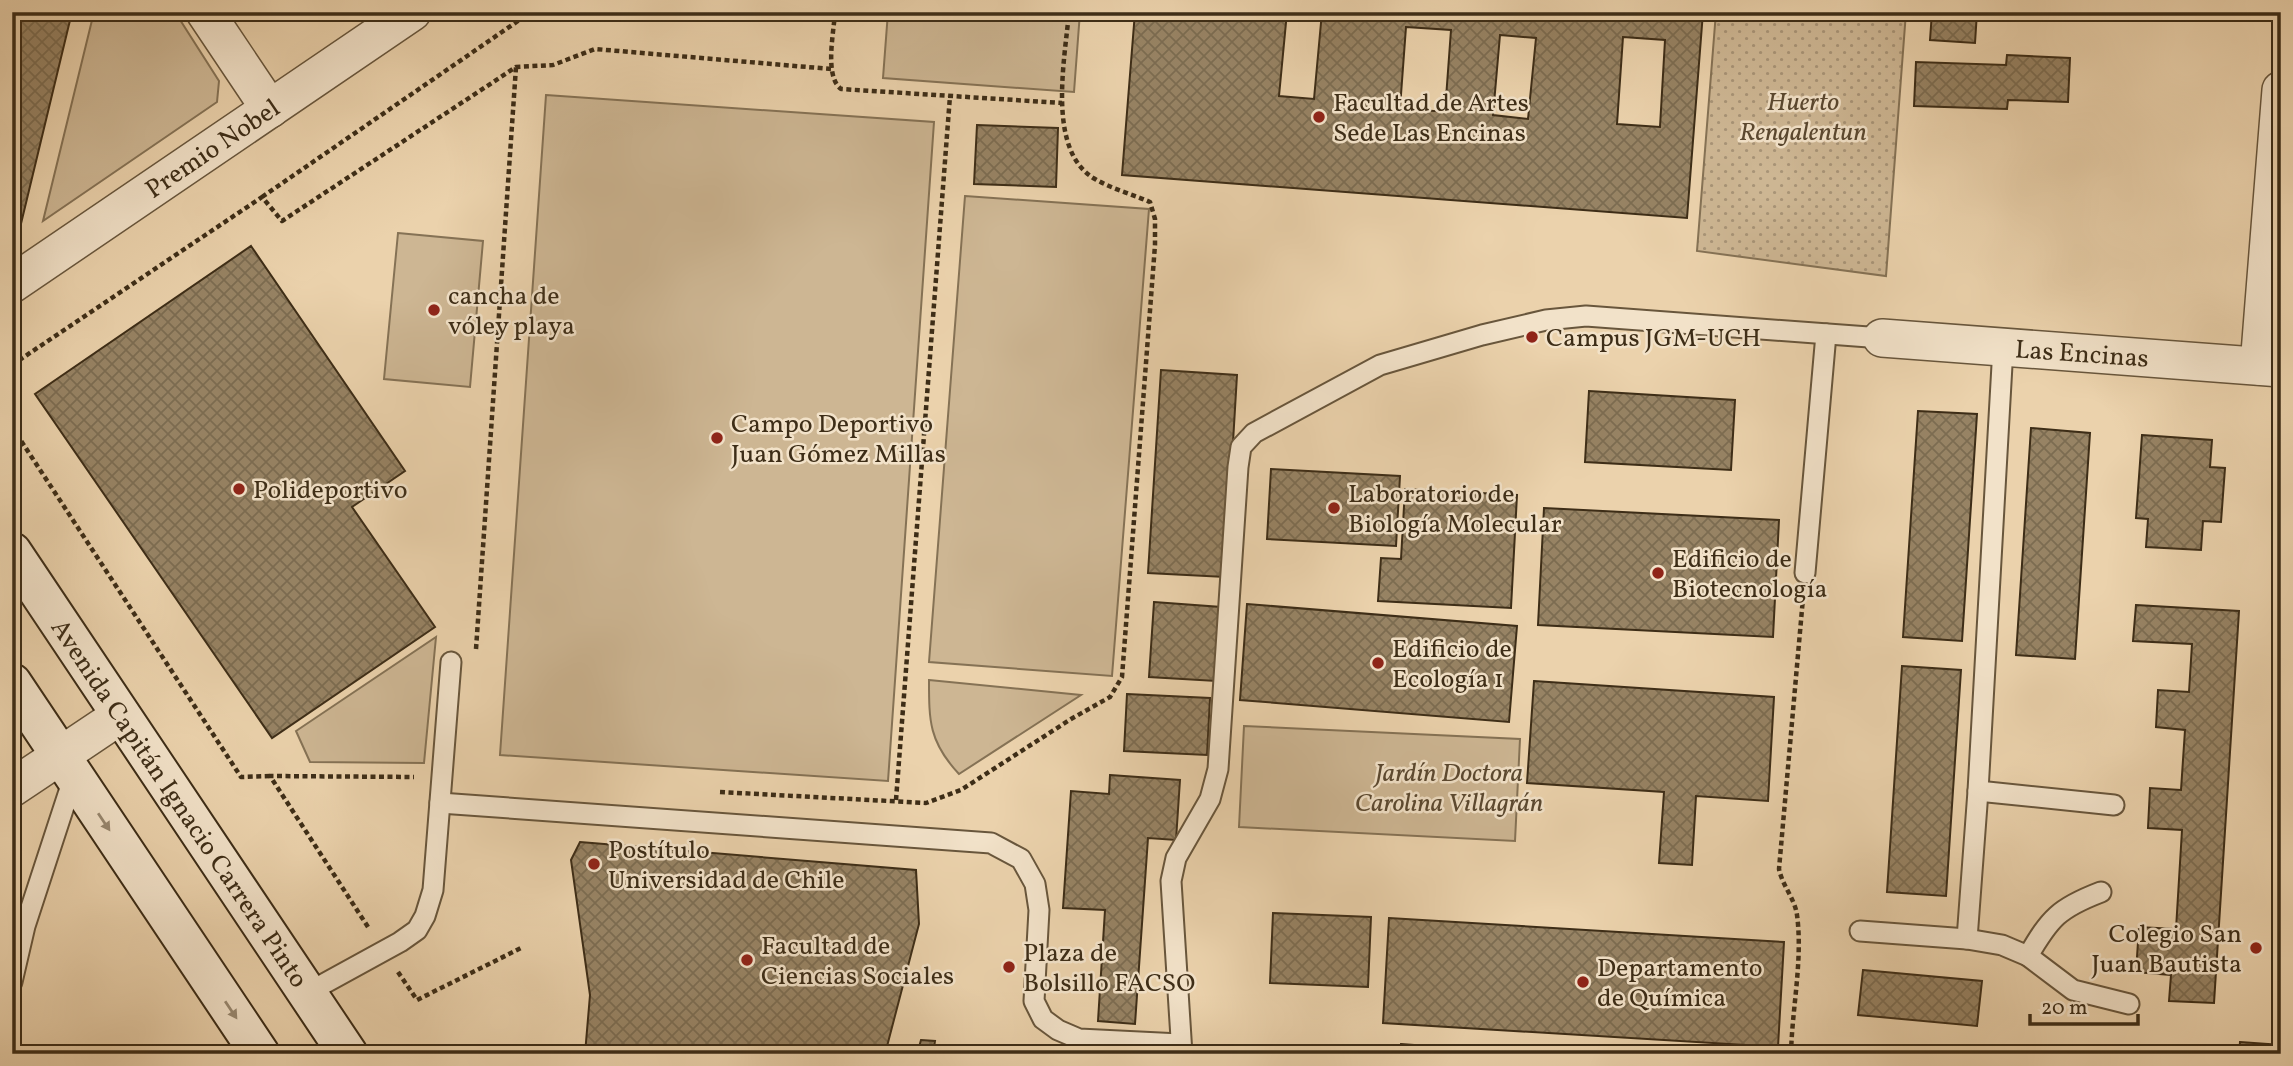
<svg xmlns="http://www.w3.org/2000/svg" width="2293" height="1066" font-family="Vollkorn,serif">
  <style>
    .green { fill: #cdb693; stroke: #857255; stroke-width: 2 }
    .park { fill: url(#park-dots); stroke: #857255; stroke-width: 2 }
    .building { fill: url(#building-cross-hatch); stroke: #3d2d17; stroke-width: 2; fill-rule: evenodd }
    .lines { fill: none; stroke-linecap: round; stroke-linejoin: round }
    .lane-casing { stroke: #68563c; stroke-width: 23 }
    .street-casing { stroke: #68563c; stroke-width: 40 }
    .secondary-casing { stroke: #3d2d17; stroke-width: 42 }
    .path { stroke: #3d2d17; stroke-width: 4.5; stroke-dasharray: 5 3.5; stroke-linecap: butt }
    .lane { stroke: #f2e2c9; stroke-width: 19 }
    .street { stroke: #f2e2c9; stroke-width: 37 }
    .secondary { stroke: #f2e2c9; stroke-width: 38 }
    .oneway { fill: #988870 }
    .poi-dot { fill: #8f2418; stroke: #f2e2c9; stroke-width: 2.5 }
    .labels { text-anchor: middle; stroke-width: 5; stroke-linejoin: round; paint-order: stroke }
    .park-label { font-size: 26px; font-style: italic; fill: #5a4830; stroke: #f2e2c9 }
    .poi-label { font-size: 26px; fill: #3d2d17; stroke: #f2e2c9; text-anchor: start }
    .street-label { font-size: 26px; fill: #3d2d17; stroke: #f2e2c9 }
  </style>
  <defs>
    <pattern id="park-dots" width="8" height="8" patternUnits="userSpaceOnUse" patternTransform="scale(1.75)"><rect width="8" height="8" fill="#cdb693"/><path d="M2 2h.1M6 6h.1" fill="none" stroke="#a89477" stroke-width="1.8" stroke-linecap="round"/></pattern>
    <pattern id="building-cross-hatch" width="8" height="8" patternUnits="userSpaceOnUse" patternTransform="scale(1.75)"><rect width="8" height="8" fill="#978364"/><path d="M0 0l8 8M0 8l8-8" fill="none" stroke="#7c6c51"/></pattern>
  </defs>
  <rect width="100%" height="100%" fill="#ebd2ac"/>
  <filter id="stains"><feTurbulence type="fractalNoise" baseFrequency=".00286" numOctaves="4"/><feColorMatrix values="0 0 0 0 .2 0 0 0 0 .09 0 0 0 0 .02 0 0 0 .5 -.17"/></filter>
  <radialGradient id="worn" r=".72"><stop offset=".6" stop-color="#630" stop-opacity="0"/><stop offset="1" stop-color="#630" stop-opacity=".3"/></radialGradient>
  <g class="green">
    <path d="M 94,12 L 175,12 L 219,81 L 217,102 L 43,221 Z"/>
    <path d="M 888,12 L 1080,12 L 1074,92 L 883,78 Z"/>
    <path d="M 546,95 L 934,122 L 888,781 L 500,755 Z"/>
    <path d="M 965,196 L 1149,209 L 1112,676 L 929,662 Z"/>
    <path d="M 398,233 L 483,241 L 470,387 L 384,379 Z"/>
    <path d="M 436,637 L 424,763 L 310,762 L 296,731 Z"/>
    <path d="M 929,680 L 1081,695 L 959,774 C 929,742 929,721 929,680 Z"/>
    <path d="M 1244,726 L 1520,739 L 1515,841 L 1239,827 Z"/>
  </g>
  <path class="park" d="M 1716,12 L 1906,12 L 1886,276 L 1697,251 Z"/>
  <g class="building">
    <path d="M 16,12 L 72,12 L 19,232 L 12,230 L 12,26 Z"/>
    <path d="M 1135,12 L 1287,12 L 1279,96 L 1314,99 L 1322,12 L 1703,12 L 1687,218 L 1122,175 ZM 1406,27 L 1451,30 L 1445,112 L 1400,108 ZM 1500,35 L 1536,38 L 1528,119 L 1493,115 ZM 1623,37 L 1665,40 L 1660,127 L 1617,124 Z"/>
    <path d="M 1932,12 L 1977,12 L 1975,43 L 1930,40 Z"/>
    <path d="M 2055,12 L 2152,12 L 2151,21 L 2055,15 Z"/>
    <path d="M 2007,55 L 2070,58 L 2068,102 L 2008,100 L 2007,109 L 1914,106 L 1916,62 L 2006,65 Z"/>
    <path d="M 977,125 L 1058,128 L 1056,187 L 974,184 Z"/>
    <path d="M 251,246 L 405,471 L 352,507 L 435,627 L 272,738 L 35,394 Z"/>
    <path d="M 1161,370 L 1237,375 L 1225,577 L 1148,573 Z"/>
    <path d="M 1589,391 L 1735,400 L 1731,470 L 1585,462 Z"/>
    <path d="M 1918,411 L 1977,414 L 1962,641 L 1903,637 Z"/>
    <path d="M 2031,428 L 2090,433 L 2075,659 L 2016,655 Z"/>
    <path d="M 2142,435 L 2212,440 L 2210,467 L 2225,468 L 2221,522 L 2203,521 L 2201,550 L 2146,547 L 2148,519 L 2136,518 Z"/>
    <path d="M 1271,469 L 1400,476 L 1396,546 L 1267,539 Z"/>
    <path d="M 1405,489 L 1517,495 L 1511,608 L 1378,601 L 1381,558 L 1401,559 Z"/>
    <path d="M 1544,508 L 1779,520 L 1773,637 L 1538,625 Z"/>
    <path d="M 1154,602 L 1221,607 L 1216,681 L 1149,677 Z"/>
    <path d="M 1247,604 L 1517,626 L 1509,722 L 1240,700 Z"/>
    <path d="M 2136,605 L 2239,611 L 2214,1003 L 2169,1001 L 2171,975 L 2136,972 L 2139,927 L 2176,929 L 2182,830 L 2148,828 L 2150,788 L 2181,790 L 2185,730 L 2156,727 L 2158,690 L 2189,692 L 2192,644 L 2133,641 Z"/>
    <path d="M 1902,666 L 1961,670 L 1946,896 L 1887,892 Z"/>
    <path d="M 1534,681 L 1774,697 L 1768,801 L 1696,796 L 1692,865 L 1659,863 L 1664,792 L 1527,783 Z"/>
    <path d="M 1127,694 L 1210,698 L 1207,755 L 1124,751 Z"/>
    <path d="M 2281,770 L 2281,818 L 2277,817 Z"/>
    <path d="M 1110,775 L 1180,780 L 1176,840 L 1148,838 L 1135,1024 L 1098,1021 L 1105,910 L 1063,908 L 1071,791 L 1109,794 Z"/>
    <path d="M 580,842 L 916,870 L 919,924 L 885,1054 L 585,1054 L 590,995 L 571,860 Z"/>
    <path d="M 1273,913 L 1371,917 L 1368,987 L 1270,983 Z"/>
    <path d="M 1389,918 L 1784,942 L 1778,1047 L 1383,1023 Z"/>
    <path d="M 1863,970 L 1982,981 L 1977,1026 L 1858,1015 Z"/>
    <path d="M 921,1040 L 935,1041 L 933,1054 L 917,1054 Z"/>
    <path d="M 2240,1042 L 2281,1045 L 2281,1054 L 2239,1054 Z"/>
    <path d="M 1401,1044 L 1480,1050 L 1479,1054 L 1400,1054 Z"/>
  </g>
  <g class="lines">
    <defs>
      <g id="lane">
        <path d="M 1805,573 L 1826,334"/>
        <path d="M 1978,791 L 2114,805"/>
        <path d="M 440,803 L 991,843 L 1021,859 L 1035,884 L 1039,910 L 1034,1001 L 1043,1019 L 1058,1030 L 1079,1039 L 1180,1044"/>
        <path d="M 1860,931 L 1967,939 L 2002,945 L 2028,956 L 2073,990 L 2129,1004"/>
        <path d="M 1967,939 L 1978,791 L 2003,347"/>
        <path d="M 2028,956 C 2050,918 2059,908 2101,892"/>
        <path d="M 12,982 L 25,926 L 74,776"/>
        <path d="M 307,993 L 400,942 L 417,930 L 425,916 L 433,890 L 451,662"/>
        <path d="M 1182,1054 L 1171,881 L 1176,858 L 1210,799 L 1218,769 L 1238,467 L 1241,447 L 1254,433 L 1380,365 L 1482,335 L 1546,320 L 1586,316 L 1882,338"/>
      </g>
      <g id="street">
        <path d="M 205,12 L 270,109"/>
        <path d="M 12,284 L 412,12"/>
        <path d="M 1882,338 L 2281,368"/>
        <path d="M 2259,366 L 2281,90"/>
        <path d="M 12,788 L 121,715"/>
      </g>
      <g id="secondary">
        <path d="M 12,552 L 348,1054"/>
        <path d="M 12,683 L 260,1054"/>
      </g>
    </defs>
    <use href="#lane" class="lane-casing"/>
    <use href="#street" class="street-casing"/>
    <use href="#secondary" class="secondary-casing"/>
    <g class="path">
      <path d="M 835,12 C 834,32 824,76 841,89 L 1062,103"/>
      <path d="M 262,197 L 531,12"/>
      <path d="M 12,365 L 262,197 L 282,221 L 516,67 L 553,65 L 595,49 L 831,69"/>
      <path d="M 12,427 L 241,777 L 270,776"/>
      <path d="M 476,649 L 516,67"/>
      <path d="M 720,792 L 926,803 L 961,790 L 1071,719 L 1110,697 L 1122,677 L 1155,245 L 1155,219 L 1150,202 C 1132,194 1112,189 1095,179 C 1046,151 1065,59 1069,12"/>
      <path d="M 896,800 L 950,96"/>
      <path d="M 368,927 L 270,776 L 414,777"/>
      <path d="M 398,972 L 417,1000 L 523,947"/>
      <path d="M 1791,1054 C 1792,1008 1803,960 1797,915 C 1795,899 1782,885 1779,869 L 1803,598"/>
    </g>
    <use href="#lane" class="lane"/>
    <use href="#street" class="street"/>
    <use href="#secondary" class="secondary"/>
  </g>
  <defs><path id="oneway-solid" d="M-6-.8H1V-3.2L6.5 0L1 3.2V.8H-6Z" transform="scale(1.75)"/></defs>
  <g class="oneway">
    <use href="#oneway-solid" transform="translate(104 822) rotate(56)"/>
    <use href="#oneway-solid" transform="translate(231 1010) rotate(56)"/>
  </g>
  <g class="poi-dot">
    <circle cx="1319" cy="117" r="7"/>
    <circle cx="434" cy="310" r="7"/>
    <circle cx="1532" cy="337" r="7"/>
    <circle cx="717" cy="438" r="7"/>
    <circle cx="239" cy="489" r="7"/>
    <circle cx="1334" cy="508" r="7"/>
    <circle cx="1658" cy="573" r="7"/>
    <circle cx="1378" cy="663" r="7"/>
    <circle cx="594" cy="864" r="7"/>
    <circle cx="2256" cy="948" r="7"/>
    <circle cx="747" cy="960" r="7"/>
    <circle cx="1009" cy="967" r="7"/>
    <circle cx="1583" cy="982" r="7"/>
  </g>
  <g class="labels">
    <g class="park-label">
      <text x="1803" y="110">Huerto<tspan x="1803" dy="30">Rengalentun</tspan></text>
      <text x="1449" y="781">Jardín Doctora<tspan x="1449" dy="30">Carolina Villagrán</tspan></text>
    </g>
    <g class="poi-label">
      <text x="1333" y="111">Facultad de Artes<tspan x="1333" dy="30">Sede Las Encinas</tspan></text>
      <text x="448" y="304">cancha de<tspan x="448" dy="30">vóley playa</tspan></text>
      <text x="1546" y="346">Campus JGM-UCH</text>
      <text x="731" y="432">Campo Deportivo<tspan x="731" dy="30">Juan Gómez Millas</tspan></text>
      <text x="253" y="498">Polideportivo</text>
      <text x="1348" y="502">Laboratorio de<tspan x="1348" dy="30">Biología Molecular</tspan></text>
      <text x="1672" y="567">Edificio de<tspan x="1672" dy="30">Biotecnología</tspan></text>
      <text x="1392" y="657">Edificio de<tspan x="1392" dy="30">Ecología 1</tspan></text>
      <text x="608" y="858">Postítulo<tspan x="608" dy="30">Universidad de Chile</tspan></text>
      <text x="2242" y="942" text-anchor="end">Colegio San<tspan x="2242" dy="30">Juan Bautista</tspan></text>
      <text x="761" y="954">Facultad de<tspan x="761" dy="30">Ciencias Sociales</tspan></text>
      <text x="1023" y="961">Plaza de<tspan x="1023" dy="30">Bolsillo FACSO</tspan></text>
      <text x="1597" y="976">Departamento<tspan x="1597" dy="30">de Química</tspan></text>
    </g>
    <g class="street-label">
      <text transform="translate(212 148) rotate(-34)" y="9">Premio Nobel</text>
      <text transform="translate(2082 353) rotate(4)" y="9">Las Encinas</text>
      <text transform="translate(180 803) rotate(56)" y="9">Avenida Capitán Ignacio Carrera Pinto</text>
    </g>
  </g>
  <rect width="2293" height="1066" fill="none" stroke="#ebd2ac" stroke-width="42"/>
  <rect x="14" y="14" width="2265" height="1038" fill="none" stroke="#3d2d17" stroke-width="3.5"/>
  <rect x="21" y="21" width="2251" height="1024" fill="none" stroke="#3d2d17" stroke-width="2"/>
  <path d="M2030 1014v10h108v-10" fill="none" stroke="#3d2d17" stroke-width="3.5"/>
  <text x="2041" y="1014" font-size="21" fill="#3d2d17" stroke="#f2e2c9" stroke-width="5" paint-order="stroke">20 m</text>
  <rect width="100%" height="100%" filter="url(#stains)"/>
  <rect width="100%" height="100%" fill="url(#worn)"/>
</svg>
